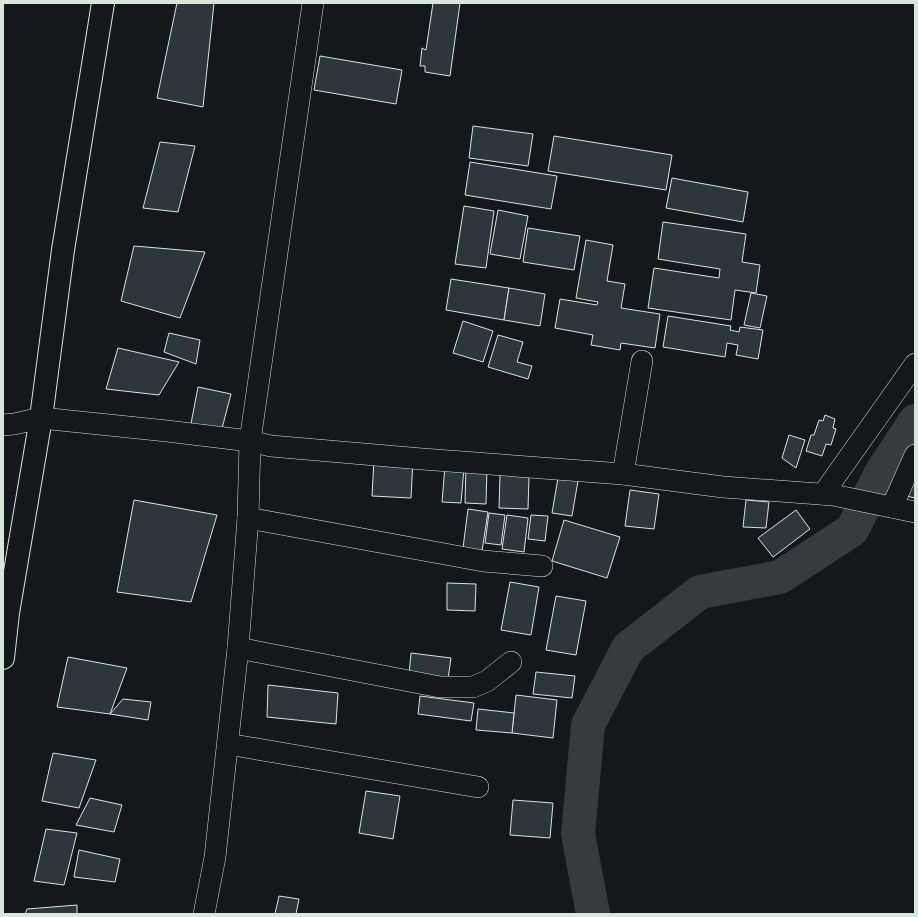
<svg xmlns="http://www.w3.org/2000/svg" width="918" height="917" font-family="Rubik,sans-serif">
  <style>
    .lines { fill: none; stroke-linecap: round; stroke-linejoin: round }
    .river { stroke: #363b3e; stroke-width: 34 }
    .building { fill: #2c363c; stroke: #d8e6dc }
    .minor-casing { stroke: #d8e6dc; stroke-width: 22 }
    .major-casing { stroke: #d8e6dc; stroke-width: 24 }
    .minor { stroke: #14181c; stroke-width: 21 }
    .major { stroke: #14181c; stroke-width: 22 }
  </style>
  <rect width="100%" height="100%" fill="#14181c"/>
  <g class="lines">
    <path class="river" d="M 593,914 L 578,834 L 588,725 L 628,648 L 700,592 L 780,577 L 852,530 L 881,473 L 915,421"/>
  </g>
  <g class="building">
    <path d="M 177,3 L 214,3 L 203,107 L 157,98 Z"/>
    <path d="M 433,3 L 460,3 L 450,76 L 425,72 L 425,66 L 420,66 L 422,48 L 426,50 Z"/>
    <path d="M 320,56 L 402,70 L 396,104 L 314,90 Z"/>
    <path d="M 473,126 L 533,134 L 528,166 L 469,158 Z"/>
    <path d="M 554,136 L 672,155 L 666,190 L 548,171 Z"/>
    <path d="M 160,142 L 195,146 L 178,212 L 143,208 Z"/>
    <path d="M 470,162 L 557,176 L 551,209 L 465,195 Z"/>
    <path d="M 672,178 L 748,192 L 743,222 L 666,208 Z"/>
    <path d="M 464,206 L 494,211 L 486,268 L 455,264 Z"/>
    <path d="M 498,210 L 528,216 L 520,259 L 490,254 Z"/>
    <path d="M 663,222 L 746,234 L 742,262 L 760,265 L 756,293 L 735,290 L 731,320 L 648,308 L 654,268 L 719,278 L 720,269 L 658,259 Z"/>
    <path d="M 528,228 L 580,236 L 574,270 L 523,262 Z"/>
    <path d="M 586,240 L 613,245 L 607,281 L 625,284 L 621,308 L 660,314 L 655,348 L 621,343 L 620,350 L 591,345 L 593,335 L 555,328 L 560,299 L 597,305 L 598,302 L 576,298 Z"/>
    <path d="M 134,246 L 205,252 L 180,318 L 121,301 Z"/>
    <path d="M 451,279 L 509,288 L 504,320 L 446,310 Z"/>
    <path d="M 509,288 L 545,294 L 540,326 L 504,320 Z"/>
    <path d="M 751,293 L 767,296 L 760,328 L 744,325 Z"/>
    <path d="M 668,316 L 731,326 L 730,330 L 739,332 L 740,327 L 763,330 L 758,359 L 736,355 L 738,345 L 727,343 L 725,357 L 663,347 Z"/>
    <path d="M 463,321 L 493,331 L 483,362 L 453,353 Z"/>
    <path d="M 169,333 L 200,340 L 196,364 L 164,352 Z"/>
    <path d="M 498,335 L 523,342 L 517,362 L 532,366 L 528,379 L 488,367 Z"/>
    <path d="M 118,348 L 179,362 L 159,395 L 106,389 Z"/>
    <path d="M 198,387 L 231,394 L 220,436 L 189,434 Z"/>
    <path d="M 825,415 L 835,419 L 833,428 L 836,429 L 831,445 L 826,444 L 822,456 L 806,451 L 811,435 L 814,435 L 819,420 L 823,421 Z"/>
    <path d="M 789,435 L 805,440 L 796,468 L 782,458 Z"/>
    <path d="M 374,459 L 413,460 L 411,498 L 372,496 Z"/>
    <path d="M 915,462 L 915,498 L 906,496 Z"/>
    <path d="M 445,466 L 464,468 L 461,503 L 442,502 Z"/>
    <path d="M 466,466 L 487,467 L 486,504 L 465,503 Z"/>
    <path d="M 559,472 L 579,475 L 572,516 L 552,513 Z"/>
    <path d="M 500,475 L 529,476 L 528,509 L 499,508 Z"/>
    <path d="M 630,490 L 659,494 L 654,529 L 625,526 Z"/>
    <path d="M 134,500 L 217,515 L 191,602 L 117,592 Z"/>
    <path d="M 746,500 L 769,502 L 766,528 L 743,527 Z"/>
    <path d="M 468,509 L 488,512 L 482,551 L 463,548 Z"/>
    <path d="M 796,510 L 810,529 L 773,557 L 758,538 Z"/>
    <path d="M 489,513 L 505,515 L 501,545 L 485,543 Z"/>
    <path d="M 507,515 L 528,518 L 524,552 L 502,549 Z"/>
    <path d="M 531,515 L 548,516 L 545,541 L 528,539 Z"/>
    <path d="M 564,520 L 620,537 L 607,578 L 552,561 Z"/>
    <path d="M 510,582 L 539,587 L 531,635 L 501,630 Z"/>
    <path d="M 447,583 L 476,584 L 475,611 L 447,610 Z"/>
    <path d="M 556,596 L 586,601 L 576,655 L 546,650 Z"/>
    <path d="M 411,653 L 451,658 L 448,679 L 409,675 Z"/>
    <path d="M 68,657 L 127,668 L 110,714 L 57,707 Z"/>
    <path d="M 536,672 L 575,676 L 572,698 L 533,694 Z"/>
    <path d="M 268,685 L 338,693 L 336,724 L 267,717 Z"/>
    <path d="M 516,695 L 557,700 L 553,738 L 512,733 Z"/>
    <path d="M 420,696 L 474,703 L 471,721 L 418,714 Z"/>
    <path d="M 123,699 L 151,702 L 148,720 L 110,714 Z"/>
    <path d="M 478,709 L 514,713 L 512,733 L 476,730 Z"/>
    <path d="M 53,753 L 96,760 L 79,808 L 42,801 Z"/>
    <path d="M 366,791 L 400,796 L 393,839 L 359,833 Z"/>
    <path d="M 90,798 L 122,805 L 114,832 L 76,825 Z"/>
    <path d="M 513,800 L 553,803 L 550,838 L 510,835 Z"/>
    <path d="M 46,829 L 77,833 L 64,885 L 34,881 Z"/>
    <path d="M 79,850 L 120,859 L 115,882 L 74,877 Z"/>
    <path d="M 279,896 L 299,899 L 296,914 L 275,914 Z"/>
    <path d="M 77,905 L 77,914 L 25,914 L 27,909 Z"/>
  </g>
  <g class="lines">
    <defs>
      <g id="minor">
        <path d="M 3,425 L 14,424 L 41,418 L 167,431 L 250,441 L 271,446 L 422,459 L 623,474 L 723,487 L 833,495 L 915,512"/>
        <path d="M 623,474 L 642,361"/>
        <path d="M 823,494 L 915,364"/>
        <path d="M 892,507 L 915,455"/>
        <path d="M 248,518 L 483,561 L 542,566"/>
        <path d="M 238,648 L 440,687 L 473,687 L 487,681 L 511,662"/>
        <path d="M 228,744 L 478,787"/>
        <path d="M 204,914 L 215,857 L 238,648 L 248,518 L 250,441 L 313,3"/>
      </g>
      <path id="major" d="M 3,658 L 8,613 L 41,418 L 63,250 L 103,3"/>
    </defs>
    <use href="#minor" class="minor-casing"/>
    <use href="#major" class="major-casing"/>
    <use href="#minor" class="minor"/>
    <use href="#major" class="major"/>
  </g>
  <rect width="918" height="917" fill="none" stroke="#d8e6dc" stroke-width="8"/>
</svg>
